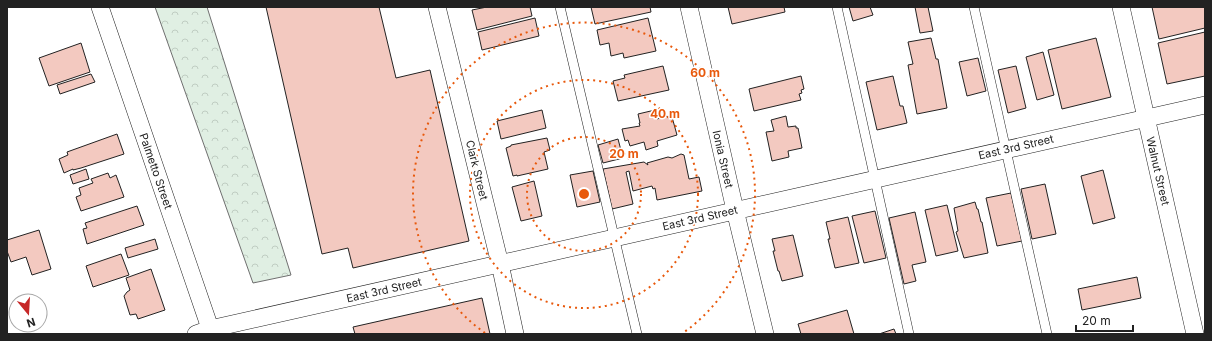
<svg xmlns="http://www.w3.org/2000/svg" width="1212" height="341" font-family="Inter,sans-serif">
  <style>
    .forest { fill: url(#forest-crowns); stroke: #6f6f6f }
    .building { fill: #f3c9c0; stroke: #222 }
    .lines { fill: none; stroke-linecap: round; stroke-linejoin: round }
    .service-casing { stroke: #222; stroke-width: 10 }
    .minor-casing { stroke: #222; stroke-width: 18 }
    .service { stroke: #fff; stroke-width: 9 }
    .minor { stroke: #fff; stroke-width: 17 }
    .ring { fill: none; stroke: #e8590c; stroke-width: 2; stroke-dasharray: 2 4 }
    .labels { text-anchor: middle; stroke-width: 3; stroke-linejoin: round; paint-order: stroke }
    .street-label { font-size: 11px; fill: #222; stroke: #fff }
    .centre { fill: #e8590c; stroke: #fff; stroke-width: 2 }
    .ring-label { font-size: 12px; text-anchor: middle; font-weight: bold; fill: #e8590c; stroke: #fff; stroke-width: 3; stroke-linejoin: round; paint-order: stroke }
  </style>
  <defs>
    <pattern id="forest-crowns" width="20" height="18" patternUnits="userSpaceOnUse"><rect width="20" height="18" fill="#e0efe3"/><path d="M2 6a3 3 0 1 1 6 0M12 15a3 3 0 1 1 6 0" fill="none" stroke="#c0cdc2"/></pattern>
  </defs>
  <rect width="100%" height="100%" fill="#fff"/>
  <path class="forest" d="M 155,7 L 207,7 L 291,275 L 253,283 Z"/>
  <g class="building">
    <path d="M 266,7 L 379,7 L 396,78 L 430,70 L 469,241 L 353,268 L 348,248 L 322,254 Z"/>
    <path d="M 487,7 L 530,7 L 532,16 L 477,30 L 472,10 Z"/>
    <path d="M 591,7 L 650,7 L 651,12 L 595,24 Z"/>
    <path d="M 728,7 L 784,7 L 785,12 L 732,24 Z"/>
    <path d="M 849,7 L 870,7 L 873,15 L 853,21 Z"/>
    <path d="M 915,7 L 928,7 L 933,31 L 920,33 Z"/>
    <path d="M 1152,7 L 1205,7 L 1205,28 L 1159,39 Z"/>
    <path d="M 535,18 L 539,36 L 482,50 L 478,32 Z"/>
    <path d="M 648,18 L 656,51 L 624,58 L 623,53 L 611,56 L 609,43 L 600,45 L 597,30 Z"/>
    <path d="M 1205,32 L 1205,76 L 1167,84 L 1158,43 Z"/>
    <path d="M 931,38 L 936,59 L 938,59 L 947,108 L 917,114 L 908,65 L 913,64 L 908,42 Z"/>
    <path d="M 1096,38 L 1111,97 L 1062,109 L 1048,50 Z"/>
    <path d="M 81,43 L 90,72 L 49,86 L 39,58 Z"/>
    <path d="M 1043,52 L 1054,95 L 1037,100 L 1026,57 Z"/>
    <path d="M 978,58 L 986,91 L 967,96 L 959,62 Z"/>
    <path d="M 663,66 L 669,90 L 618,101 L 613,81 L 625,78 L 624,75 Z"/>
    <path d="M 1016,66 L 1026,108 L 1008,113 L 998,70 Z"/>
    <path d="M 91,74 L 95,82 L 60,94 L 57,85 Z"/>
    <path d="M 801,76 L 804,89 L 801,90 L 802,93 L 799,94 L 801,100 L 754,111 L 749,89 Z"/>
    <path d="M 893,76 L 900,106 L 903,106 L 907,123 L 877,130 L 866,82 Z"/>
    <path d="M 542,110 L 546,128 L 501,139 L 497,121 Z"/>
    <path d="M 655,110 L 657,119 L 667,116 L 668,118 L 672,117 L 677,135 L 657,141 L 658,146 L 646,150 L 644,142 L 630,146 L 628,140 L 625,141 L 622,129 L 640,126 L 639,123 L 640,123 L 638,114 Z"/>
    <path d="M 786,116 L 788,127 L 796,126 L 796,128 L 798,128 L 802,148 L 788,151 L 789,157 L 772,161 L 766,132 L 774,131 L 771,120 Z"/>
    <path d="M 117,134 L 124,154 L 81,168 L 73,170 L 73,169 L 64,173 L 59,159 L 68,155 L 67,152 Z"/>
    <path d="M 547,138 L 550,150 L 544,152 L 548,169 L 517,176 L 517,175 L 513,176 L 506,148 L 511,146 L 511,145 Z"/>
    <path d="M 618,139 L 623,158 L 603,163 L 598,145 Z"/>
    <path d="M 681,154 L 684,155 L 689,179 L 699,177 L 702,191 L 657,200 L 655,188 L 653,189 L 652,186 L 633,191 L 629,171 L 626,172 L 633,204 L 612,209 L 603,169 L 644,162 L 648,165 L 647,163 L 668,157 L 672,158 Z"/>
    <path d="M 86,169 L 89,179 L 73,184 L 70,175 Z"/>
    <path d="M 1103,170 L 1115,218 L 1093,224 L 1081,176 Z"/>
    <path d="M 593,171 L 600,202 L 577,207 L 570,175 Z"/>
    <path d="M 108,173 L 110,178 L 116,175 L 124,197 L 81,211 L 76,197 L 81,195 L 79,188 L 93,183 L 91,179 Z"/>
    <path d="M 534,181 L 542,216 L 521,221 L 512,187 Z"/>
    <path d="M 1045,184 L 1056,234 L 1032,239 L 1021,189 Z"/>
    <path d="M 1011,193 L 1022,241 L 997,246 L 986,198 Z"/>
    <path d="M 975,202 L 977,209 L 978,209 L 981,222 L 982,222 L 988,253 L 964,258 L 956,232 L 958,231 L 954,208 Z"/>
    <path d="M 947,205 L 958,251 L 936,256 L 925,210 Z"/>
    <path d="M 137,206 L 144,225 L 87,244 L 83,229 L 87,228 L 85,223 Z"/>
    <path d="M 875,211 L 886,258 L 864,263 L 852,216 Z"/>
    <path d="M 915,212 L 926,262 L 912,265 L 916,281 L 904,284 L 889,218 Z"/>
    <path d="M 848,217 L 859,263 L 835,268 L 828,239 L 830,239 L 826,222 Z"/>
    <path d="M 39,230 L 51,269 L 32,275 L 26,257 L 11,262 L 7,251 L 7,240 Z"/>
    <path d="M 793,235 L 803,276 L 782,281 L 779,271 L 778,271 L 773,251 L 775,251 L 772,239 Z"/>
    <path d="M 155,239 L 158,249 L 128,258 L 125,248 Z"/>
    <path d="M 121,254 L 129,275 L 93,287 L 86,266 Z"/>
    <path d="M 151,269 L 165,310 L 138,319 L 136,314 L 130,315 L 124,296 L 127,292 L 130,290 L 126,278 Z"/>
    <path d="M 1137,277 L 1141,298 L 1082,310 L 1078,289 Z"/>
    <path d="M 482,298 L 490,334 L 355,334 L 353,327 Z"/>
    <path d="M 847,310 L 854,334 L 801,334 L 798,324 Z"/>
    <path d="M 894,329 L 896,334 L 879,334 Z"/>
  </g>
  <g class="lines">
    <defs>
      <g id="service">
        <path d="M 560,7 L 637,334"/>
        <path d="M 837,7 L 909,334"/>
        <path d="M 974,7 L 1047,334"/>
      </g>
      <g id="minor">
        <path d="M 100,7 L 212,334"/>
        <path d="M 437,7 L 500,264 L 515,334"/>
        <path d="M 689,7 L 735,210 L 765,334"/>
        <path d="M 1121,7 L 1195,334"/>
        <path d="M 196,334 L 210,329 L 1205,105"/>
      </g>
    </defs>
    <use href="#service" class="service-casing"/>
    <use href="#minor" class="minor-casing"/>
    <use href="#service" class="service"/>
    <use href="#minor" class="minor"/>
  </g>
  <g class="ring">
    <circle cx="584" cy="194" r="57"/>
    <circle cx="584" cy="194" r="114"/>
    <path d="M485 333A171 171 0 1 1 683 333"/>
  </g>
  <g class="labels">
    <g class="street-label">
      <text transform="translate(1016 147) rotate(-13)" y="4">East 3rd Street</text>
      <text transform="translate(723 159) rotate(77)" y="4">Ionia Street</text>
      <text transform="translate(477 170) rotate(76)" y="4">Clark Street</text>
      <text transform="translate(156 171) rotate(71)" y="4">Palmetto Street</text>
      <text transform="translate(1158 171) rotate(77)" y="4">Walnut Street</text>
      <text transform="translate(700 218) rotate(-13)" y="4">East 3rd Street</text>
      <text transform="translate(384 290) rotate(-13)" y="4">East 3rd Street</text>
    </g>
  </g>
  <circle cx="584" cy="194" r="6" class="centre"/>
  <g class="ring-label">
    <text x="705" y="77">60 m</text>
    <text x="665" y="118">40 m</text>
    <text x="624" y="158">20 m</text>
  </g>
  <rect width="1212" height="341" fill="none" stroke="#222222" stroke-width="16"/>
  <g transform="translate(28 313) rotate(162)"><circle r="19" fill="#ffffff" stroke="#a7a7a7"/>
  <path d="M0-3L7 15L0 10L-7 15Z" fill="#c62828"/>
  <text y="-6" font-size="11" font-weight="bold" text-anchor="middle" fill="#222222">N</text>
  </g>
  <path d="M1076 325v6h57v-6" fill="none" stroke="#222222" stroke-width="2"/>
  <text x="1082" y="325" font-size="12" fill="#222222" stroke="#ffffff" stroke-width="3" paint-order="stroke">20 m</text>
</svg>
